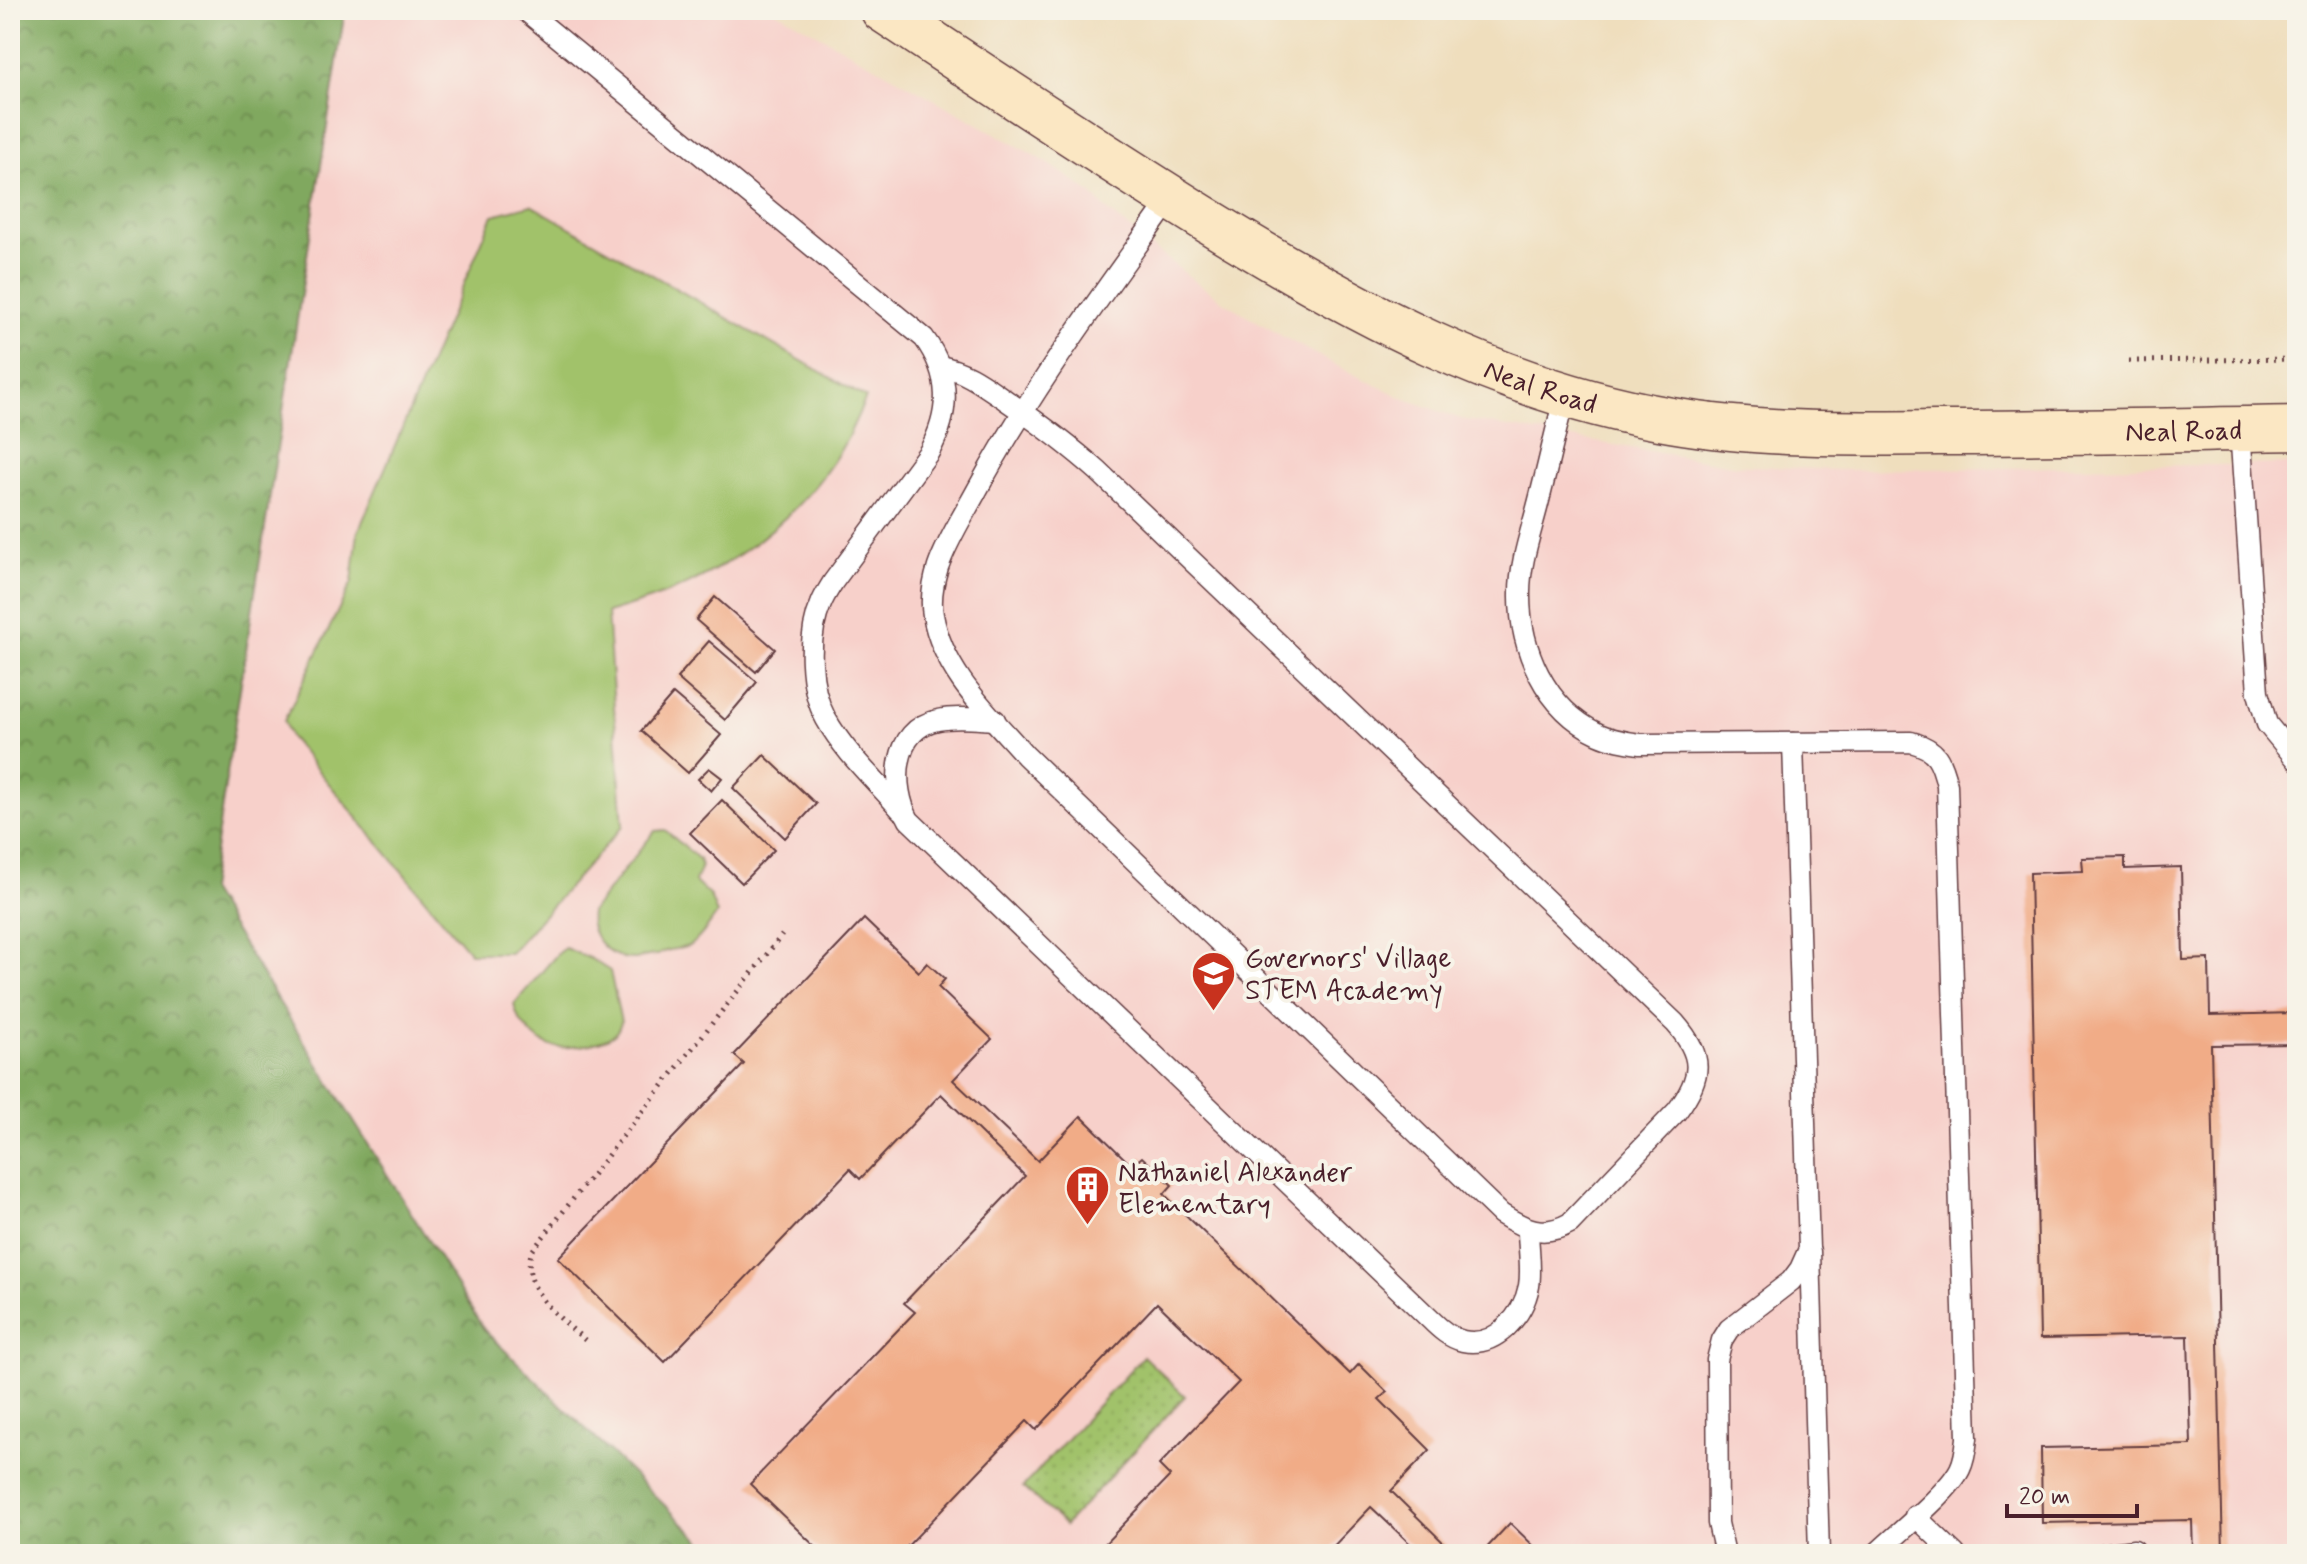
<svg xmlns="http://www.w3.org/2000/svg" width="2307" height="1564" font-family="Mynerve,sans-serif">
  <style>
    .built { fill: #f7d0ca }
    .forest { fill: url(#forest-crowns); stroke: #656444; stroke-width: 2 }
    .park { fill: #a1c26a; stroke: #76704a; stroke-width: 2 }
    .garden { fill: url(#garden-dots); stroke: #76704a; stroke-width: 2 }
    .building { fill: #f1ac87 }
    .lines { fill: none; stroke-linecap: round; stroke-linejoin: round }
    .lane-casing { stroke: #633c41; stroke-width: 23 }
    .secondary-casing { stroke: #633c41; stroke-width: 47 }
    .path { stroke: #633c41; stroke-width: 5; stroke-dasharray: 2 6; stroke-linecap: butt }
    .lane { stroke: #fff; stroke-width: 20 }
    .secondary { stroke: #fbe7c3; stroke-width: 44 }
    .labels { text-anchor: middle; stroke-width: 8; stroke-linejoin: round; paint-order: stroke }
    .street-label { font-size: 28px; fill: #4a1f2b; stroke: #f7f3e8 }
    .poi-label { font-size: 28px; fill: #4a1f2b; stroke: #f7f3e8; text-anchor: start }
  </style>
  <defs>
    <pattern id="forest-crowns" width="20" height="18" patternUnits="userSpaceOnUse" patternTransform="scale(2)"><rect width="20" height="18" fill="#80a85e"/><path d="M2 6a3 3 0 1 1 6 0M12 15a3 3 0 1 1 6 0" fill="none" stroke="#6b884e"/></pattern>
    <pattern id="garden-dots" width="8" height="8" patternUnits="userSpaceOnUse" patternTransform="scale(2)"><rect width="8" height="8" fill="#a1c26a"/><path d="M2 2h.1M6 6h.1" fill="none" stroke="#8ca65c" stroke-width="1.8" stroke-linecap="round"/></pattern>
  </defs>
  <rect width="100%" height="100%" fill="#f7f3e8"/>
  <filter id="ink" filterUnits="userSpaceOnUse"><feTurbulence type="fractalNoise" baseFrequency=".0125" numOctaves="2"/><feDisplacementMap in="SourceGraphic" scale="16" xChannelSelector="R" yChannelSelector="G"/><feConvolveMatrix kernelMatrix="1 2 1 2 8 2 1 2 1" color-interpolation-filters="sRGB"/></filter>
  <filter id="wash" filterUnits="userSpaceOnUse"><feTurbulence type="fractalNoise" baseFrequency=".006" numOctaves="4" result="noise"/><feDisplacementMap in="SourceGraphic" scale="32" xChannelSelector="R" yChannelSelector="G"/><feGaussianBlur stdDeviation="1.8" result="paint"/><feColorMatrix in="noise" values="0 0 0 0 0 0 0 0 0 0 0 0 0 0 0 0 0 1.4 0 .05"/><feComposite in="paint" operator="in"/></filter>
  <g filter="url(#wash)">
    <rect width="100%" height="100%" fill="#efdebd"/>
    <path class="built" d="M 335,10 L 774,10 L 1048,163 L 1091,193 L 1106,209 L 1196,282 L 1223,301 L 1280,335 L 1345,370 L 1403,398 L 1461,419 L 1732,465 L 1838,470 L 2297,464 L 2297,1554 L 21,1554 Z"/>
    <path class="forest" d="M 10,10 L 345,10 L 209,890 L 485,1331 L 715,1554 L 10,1554 Z"/>
    <g class="park">
      <path d="M 531,205 L 866,398 C 860,411 854,424 848,437 C 811,505 747,558 677,589 C 654,599 630,606 607,613 L 623,826 L 510,953 L 470,953 L 290,737 L 284,721 L 352,582 L 358,532 L 493,215 Z"/>
      <path d="M 665,830 L 699,859 L 701,866 L 695,882 L 710,896 L 717,914 C 709,924 701,939 690,945 C 679,951 668,947 658,955 C 648,954 642,959 633,959 C 609,959 587,936 591,912 L 655,831 Z"/>
      <path d="M 565,948 L 591,959 L 610,971 L 621,1022 C 619,1028 619,1029 615,1034 C 603,1044 560,1052 546,1044 C 532,1037 516,1020 514,1004 L 559,952 Z"/>
    </g>
    <path class="garden" d="M 1143,1356 L 1185,1396 L 1065,1525 L 1023,1487 Z"/>
    <g id="blocks">
      <g class="building">
        <path d="M 715,597 L 775,649 L 756,672 L 696,620 Z"/>
        <path d="M 709,641 L 757,682 L 725,720 L 677,678 Z"/>
        <path d="M 673,694 L 721,735 L 688,773 L 641,731 Z"/>
        <path d="M 764,755 L 816,804 L 785,838 L 733,788 Z"/>
        <path d="M 709,768 L 722,778 L 711,791 L 698,779 Z"/>
        <path d="M 722,800 L 774,850 L 742,883 L 690,833 Z"/>
        <path d="M 2125,857 L 2125,869 L 2181,867 L 2183,960 L 2209,959 L 2210,1015 L 2297,1013 L 2297,1044 L 2211,1045 L 2223,1554 L 2193,1554 L 2192,1520 L 2042,1523 L 2041,1448 L 2191,1445 L 2188,1336 L 2040,1339 L 2030,873 L 2083,871 L 2082,858 Z"/>
        <path d="M 864,919 L 919,972 L 927,963 L 935,970 L 945,979 L 938,987 L 992,1039 L 953,1080 L 1038,1161 L 1081,1116 L 1132,1166 L 1142,1157 L 1172,1185 L 1164,1194 L 1350,1374 L 1359,1364 L 1387,1392 L 1379,1399 L 1430,1450 L 1391,1491 L 1455,1554 L 1421,1554 L 1371,1507 L 1326,1554 L 1095,1554 L 1170,1476 L 1159,1465 L 1239,1382 L 1157,1303 L 1036,1430 L 1027,1421 L 900,1554 L 823,1554 L 750,1484 L 915,1312 L 904,1303 L 1025,1176 L 941,1094 L 860,1179 L 850,1169 L 665,1362 L 558,1258 L 744,1064 L 734,1055 Z"/>
        <path d="M 1510,1523 L 1542,1554 L 1481,1554 Z"/>
      </g>
    </g>
  </g>
  <g filter="url(#ink)">
    <use href="#blocks" fill-opacity="0" stroke="#633c41" stroke-width="2"/>
    <g class="lines">
      <defs>
        <g id="lane">
          <path d="M 525,10 L 924,338 C 951,375 951,412 929,452 L 833,582 C 829,589 824,596 821,604 C 807,636 809,688 826,719 C 845,753 876,781 901,810"/>
          <path d="M 940,366 C 967,371 985,386 1007,401 C 1039,423 1069,445 1098,471 L 1675,1023 C 1704,1056 1703,1076 1677,1111 L 1570,1223 C 1543,1238 1525,1229 1501,1214 L 1025,755 C 988,713 943,672 933,615 C 930,599 933,583 938,567 C 947,541 963,516 976,492 C 1032,388 1103,294 1171,198"/>
          <path d="M 1565,395 C 1555,433 1547,470 1537,508 C 1530,535 1520,564 1520,592 C 1519,648 1545,709 1599,734 C 1612,740 1626,742 1640,744 L 1911,742 C 1937,749 1941,760 1947,785 L 1967,1438 C 1966,1448 1965,1459 1960,1469 C 1948,1493 1898,1533 1876,1554"/>
          <path d="M 2240,429 L 2258,693 L 2267,724 L 2297,760"/>
          <path d="M 995,720 C 977,719 956,716 938,720 C 892,729 891,787 909,820 L 1431,1320 C 1440,1329 1450,1338 1463,1341 C 1496,1348 1523,1316 1529,1286 C 1532,1268 1528,1247 1528,1229"/>
          <path d="M 1810,1251 L 1819,1554"/>
          <path d="M 1915,1516 L 1955,1554"/>
          <path d="M 1725,1554 L 1718,1523 L 1717,1360 L 1722,1340 L 1729,1329 L 1791,1281 L 1800,1269 L 1809,1249 L 1793,743"/>
          <path d="M 2104,1554 L 2134,1550"/>
        </g>
        <g id="secondary">
          <path id="s1" d="M 883,10 C 992,82 1100,154 1210,222 C 1355,311 1501,391 1671,420 C 1758,435 1849,434 1938,433 C 2058,433 2177,430 2297,428"/>
        </g>
      </defs>
      <use href="#lane" class="lane-casing"/>
      <use href="#secondary" class="secondary-casing"/>
      <g class="path">
        <path d="M 2129,361 L 2297,359"/>
        <path d="M 585,1340 C 561,1319 518,1287 532,1251 L 782,935"/>
      </g>
      <use href="#lane" class="lane"/>
      <use href="#secondary" class="secondary"/>
    </g>
  </g>
  <defs>
    <symbol id="school-pin" viewBox="-11 -11 22 30"><path d="M0 17L-7.5 6A9.5 9.5 0 1 1 7.5 6Z" fill="#c8321e" stroke="#f7f3e8"/><path d="M0-5L7-2L0 1L-7-2ZM-4 1L0 2.5L4 1V4Q0 6-4 4Z" fill="#fff"/></symbol>
    <symbol id="building-pin" viewBox="-11 -11 22 30"><path d="M0 17L-7.5 6A9.5 9.5 0 1 1 7.5 6Z" fill="#c8321e" stroke="#f7f3e8"/><path d="M-4-6H4V6H1V3H-1V6H-4ZM-2.5-4.3h1.7v1.8h-1.7ZM.8-4.3h1.7v1.8H.8ZM-2.5-1h1.7V.8h-1.7ZM.8-1h1.7V.8H.8Z" fill="#fff"/></symbol>
  </defs>
  <g fill-rule="evenodd">
    <use href="#school-pin" x="1188" y="948" width="51" height="69"/>
    <use href="#building-pin" x="1062" y="1162" width="51" height="69"/>
  </g>
  <g class="labels">
    <g class="street-label">
      <text dy="10" stroke="none"><textPath href="#s1" startOffset="760">Neal Road</textPath></text>
      <text dy="10" stroke="none"><textPath href="#s1" startOffset="1408">Neal Road</textPath></text>
    </g>
    <g class="poi-label">
      <text x="1245" y="967">Governors' Village<tspan x="1245" dy="32">STEM Academy</tspan></text>
      <text x="1118" y="1181">Nathaniel Alexander<tspan x="1118" dy="32">Elementary</tspan></text>
    </g>
  </g>
  <rect width="2307" height="1564" fill="none" stroke="#f7f3e8" stroke-width="40"/>
  <path d="M2007 1504v12h130v-12" fill="none" stroke="#4a1f2b" stroke-width="4"/>
  <text x="2019" y="1504" font-size="24" fill="#4a1f2b" stroke="#f7f3e8" stroke-width="6" paint-order="stroke">20 m</text>
</svg>
